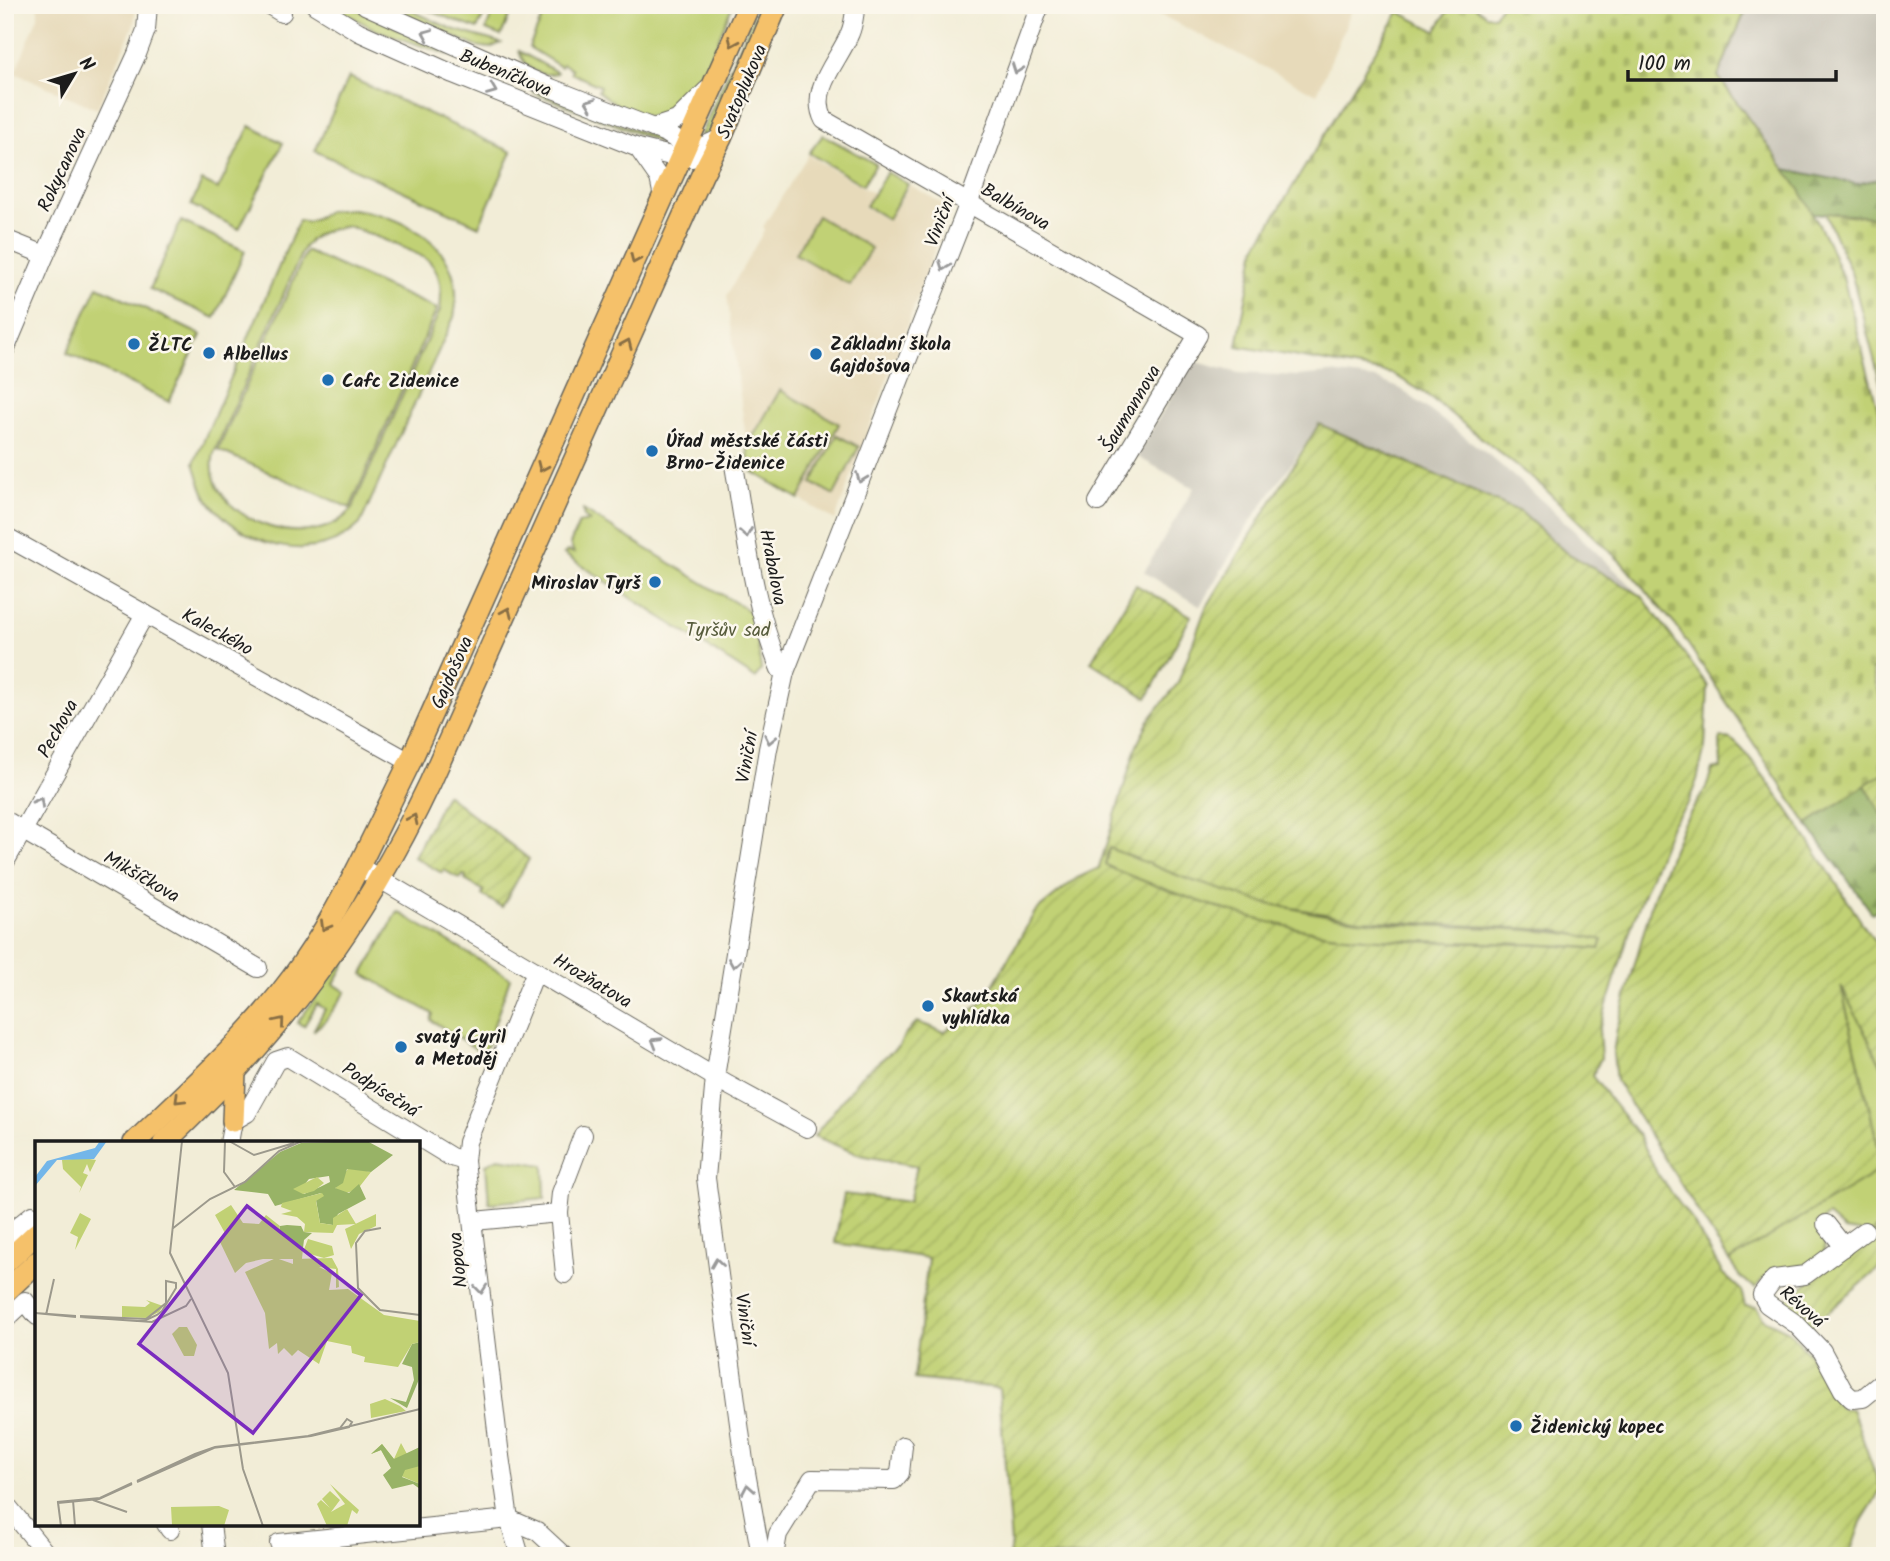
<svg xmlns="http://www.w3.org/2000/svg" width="1890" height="1561" font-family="Kalam,sans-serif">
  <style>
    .built { fill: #e7daba }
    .industrial { fill: #c8c4b8 }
    .green { fill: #c1d174; stroke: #6e7648; stroke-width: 2; fill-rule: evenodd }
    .forest { fill: url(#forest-firs); stroke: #5a6841; stroke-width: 2 }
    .cemetery { fill: url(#cemetery-stones); stroke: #6e7648; stroke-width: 2 }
    .garden { fill: url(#garden-furrows); stroke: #6e7648; stroke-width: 2; fill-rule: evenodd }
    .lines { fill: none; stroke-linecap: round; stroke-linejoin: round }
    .minor-casing { stroke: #67655d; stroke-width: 20 }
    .major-casing { stroke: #67655d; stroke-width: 24 }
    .minor { stroke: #fff; stroke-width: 18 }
    .major { stroke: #f5c16b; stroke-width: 21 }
    .oneway { stroke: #999 }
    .oneway2 { stroke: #886e44 }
    .poi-dot { fill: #1f6fb2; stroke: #fbf7ec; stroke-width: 2.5 }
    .labels { text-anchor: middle; stroke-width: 5; stroke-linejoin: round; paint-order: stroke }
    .street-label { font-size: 19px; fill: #1c1c1c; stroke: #fbf7ec }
    .poi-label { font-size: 19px; font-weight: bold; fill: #1c1c1c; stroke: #fbf7ec; text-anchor: start }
    .park-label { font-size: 19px; fill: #565b3b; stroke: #fbf7ec }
    .inset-road { fill: none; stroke: #9c998c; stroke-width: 2 }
    .view { fill: #7b2cbf; fill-opacity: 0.15; stroke: #7b2cbf; stroke-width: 3.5 }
    .inset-edge { fill: none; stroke: #1c1c1c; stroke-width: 3.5 }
  </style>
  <defs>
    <pattern id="forest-firs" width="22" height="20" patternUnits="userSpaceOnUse" patternTransform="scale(1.75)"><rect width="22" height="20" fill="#98b366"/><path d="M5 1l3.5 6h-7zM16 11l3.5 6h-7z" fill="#829958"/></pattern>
    <pattern id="cemetery-stones" width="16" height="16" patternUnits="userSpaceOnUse" patternTransform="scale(1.75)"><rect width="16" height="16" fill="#c1d174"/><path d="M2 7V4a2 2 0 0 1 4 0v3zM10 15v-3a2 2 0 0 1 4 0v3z" fill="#a5b364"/></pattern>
    <pattern id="garden-furrows" width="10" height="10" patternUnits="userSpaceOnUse" patternTransform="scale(1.75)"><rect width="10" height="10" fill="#c1d174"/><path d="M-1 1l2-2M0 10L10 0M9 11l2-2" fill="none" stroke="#a5b364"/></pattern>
  </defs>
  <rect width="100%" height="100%" fill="#fbf7ec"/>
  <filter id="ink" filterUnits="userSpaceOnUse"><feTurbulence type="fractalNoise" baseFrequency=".0143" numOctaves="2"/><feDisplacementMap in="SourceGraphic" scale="14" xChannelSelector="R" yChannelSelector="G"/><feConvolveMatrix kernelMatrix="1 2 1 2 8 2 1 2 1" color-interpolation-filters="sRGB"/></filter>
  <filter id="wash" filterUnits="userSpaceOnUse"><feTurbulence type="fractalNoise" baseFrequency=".00686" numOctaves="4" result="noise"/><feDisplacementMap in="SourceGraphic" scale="28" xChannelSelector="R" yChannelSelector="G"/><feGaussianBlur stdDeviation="1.57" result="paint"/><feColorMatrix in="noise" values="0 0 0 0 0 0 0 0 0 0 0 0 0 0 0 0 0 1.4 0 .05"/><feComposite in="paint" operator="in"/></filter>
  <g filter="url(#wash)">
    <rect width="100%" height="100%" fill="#f2edd7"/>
    <g class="built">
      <path d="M 38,5 L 136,5 L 134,24 L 97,109 L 15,73 L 38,17 Z"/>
      <path d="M 1141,5 L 1354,5 L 1317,94 Z"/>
      <path d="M 808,155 L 873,193 L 864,207 L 888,221 L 910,185 L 947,206 L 949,212 L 835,520 L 750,470 L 727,295 L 765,229 L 763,227 Z"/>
    </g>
    <g class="industrial">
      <path d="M 1748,5 L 1885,5 L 1885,166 L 1881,176 L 1857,184 L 1785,169 L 1718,76 Z"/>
      <path d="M 1193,361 L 1239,373 L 1298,376 L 1331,373 L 1376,379 L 1401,389 L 1490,456 L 1548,506 L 1642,596 L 1564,551 L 1521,512 L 1319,424 L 1249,524 L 1200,606 L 1144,572 L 1194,488 L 1136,456 Z"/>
    </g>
    <g class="green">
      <path d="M 331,5 L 349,5 L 464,60 L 376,30 Z"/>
      <path d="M 384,5 L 399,5 L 452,29 L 501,43 L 490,48 L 475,46 Z"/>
      <path d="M 414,5 L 489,5 L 477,29 Z"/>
      <path d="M 495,5 L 508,5 L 511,12 L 501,36 L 486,30 Z"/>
      <path d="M 556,5 L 733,5 C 703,70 684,161 598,91 L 600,86 L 571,73 L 572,69 L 563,64 L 561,67 L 529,47 L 544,14 Z"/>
      <path d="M 758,5 L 770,5 L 714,128 L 708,134 L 700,136 Z"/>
      <path d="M 519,51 L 557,72 L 557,73 C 540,77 524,69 519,51 Z"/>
      <path d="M 349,77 L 512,152 L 479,226 L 315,151 Z"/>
      <path d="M 534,90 L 672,144 L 674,148 L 534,93 Z"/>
      <path d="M 250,126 L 283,143 L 239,229 L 191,205 L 202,181 L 218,189 Z"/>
      <path d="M 823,135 L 876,164 L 863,185 L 809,153 Z"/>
      <path d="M 887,172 L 908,184 L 888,219 L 866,206 Z"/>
      <path d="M 352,209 C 410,217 468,249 454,317 L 360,524 C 317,566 250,549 213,506 C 202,494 199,478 194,463 L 299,220 L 308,222 L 329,211 ZM 348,226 C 364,232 420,252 430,262 C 442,275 442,293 440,310 L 352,509 C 309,560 199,516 214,453 L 304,247 C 316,232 329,229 348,226 Z"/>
      <path d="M 817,216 L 871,248 L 850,285 L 795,254 Z"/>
      <path d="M 181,221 L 245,251 L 215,318 L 150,289 Z"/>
      <path d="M 306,251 L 437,309 L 350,508 L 218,450 Z"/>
      <path d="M 98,286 L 201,335 L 169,402 L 67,353 Z"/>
      <path d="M 780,390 L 839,424 L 799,499 L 750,470 L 747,447 Z"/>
      <path d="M 837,435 L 859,447 L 834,495 L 812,483 Z"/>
      <path d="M 583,510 L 754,614 L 761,670 L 755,678 L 564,554 L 567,551 L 574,553 L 570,544 L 579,523 L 590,521 L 584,517 Z"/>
      <path d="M 1109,847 C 1190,880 1271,910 1359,920 C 1440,930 1522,924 1603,939 L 1600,949 C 1519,940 1437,945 1355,937 C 1270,930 1181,902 1105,865 Z"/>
      <path d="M 398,912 L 510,978 L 484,1054 L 431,1020 L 433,1014 L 363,974 Z"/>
      <path d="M 359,939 L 334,984 L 346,992 L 325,1021 L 313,1031 L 325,1009 L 317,1004 L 304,1026 L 297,1023 Z"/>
      <path d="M 1840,982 L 1885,1072 L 1885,1222 L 1870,1234 L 1844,1230 L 1828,1216 L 1816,1224 C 1845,1269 1795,1263 1771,1273 C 1765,1275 1760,1282 1756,1288 L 1741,1278 L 1729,1261 L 1883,1167 Z"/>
      <path d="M 498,1158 L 544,1165 L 545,1198 L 489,1203 L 486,1164 Z"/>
    </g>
    <g class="forest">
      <path d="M 1785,169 L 1857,184 L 1885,177 L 1885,218 L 1811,213 Z"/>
      <path d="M 1865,785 L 1885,819 L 1885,905 L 1872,913 L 1807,824 Z"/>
    </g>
    <g class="cemetery">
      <path d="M 1451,5 L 1473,5 L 1486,15 L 1494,16 L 1501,5 L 1748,5 L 1718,76 L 1800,190 L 1827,240 L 1844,281 L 1885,436 L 1885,666 L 1872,670 L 1885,712 L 1885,772 L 1807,824 L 1676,626 L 1623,564 L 1543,487 L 1426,394 L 1393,374 L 1237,346 L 1256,247 L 1399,12 L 1436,31 Z"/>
      <path d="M 1825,213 L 1885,218 L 1885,400 L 1851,272 Z"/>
    </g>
    <g class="garden">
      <path d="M 1319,424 L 1521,512 L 1564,551 L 1642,596 L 1708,686 L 1705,747 L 1697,780 L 1688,803 L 1671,825 L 1633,921 L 1599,1030 L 1601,1058 L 1592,1076 L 1640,1137 L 1657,1173 L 1693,1222 L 1723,1274 L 1741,1290 L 1745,1306 L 1756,1307 L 1764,1319 L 1789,1331 L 1809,1354 L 1840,1408 L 1852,1409 L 1881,1490 L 1861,1522 L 1849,1556 L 1009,1556 L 1011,1544 L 999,1388 L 914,1379 L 928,1258 L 835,1243 L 844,1194 L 909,1202 L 917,1166 L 860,1155 L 814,1136 L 861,1076 L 900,1045 L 904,1035 L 917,1022 L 944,1032 L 984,1001 L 1035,912 L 1077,878 L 1099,868 L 1136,747 L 1149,720 L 1178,683 L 1205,610 ZM 1109,848 L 1187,879 L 1264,903 L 1359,920 L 1554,930 L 1603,940 L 1600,949 C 1518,940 1436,946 1354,937 C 1270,929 1191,900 1113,869 L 1105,864 Z"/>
      <path d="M 1136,585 L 1191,616 L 1147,698 L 1091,662 Z"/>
      <path d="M 1720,738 C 1722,738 1729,738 1730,739 C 1753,749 1848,902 1868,932 L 1885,951 L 1885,1072 L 1841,986 L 1883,1168 L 1729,1261 L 1616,1081 L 1613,1053 L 1617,1029 L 1653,898 L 1683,824 L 1705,790 L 1712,770 L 1721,768 Z"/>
      <path d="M 1885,772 L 1885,819 L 1865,785 Z"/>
      <path d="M 446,794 L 529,859 L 502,907 L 482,895 L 484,891 L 465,880 L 466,876 L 463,875 L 460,879 L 444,870 L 442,873 L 414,857 Z"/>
      <path d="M 1885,1222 L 1885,1263 L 1809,1329 L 1778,1306 Z"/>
    </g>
  </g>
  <g filter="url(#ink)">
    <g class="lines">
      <defs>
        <g id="minor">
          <path d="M 269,5 L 282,13"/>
          <path d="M 315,5 L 359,32 L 453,74 L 638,148 L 671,156 L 689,153 L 721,138"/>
          <path d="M 365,5 L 551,88 L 666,133 L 680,142 L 692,158"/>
          <path d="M 856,5 C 854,14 854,24 850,33 C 839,61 808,89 824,120 L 1198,335 L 1098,502"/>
          <path d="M 653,128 L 677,120 L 707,90"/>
          <path d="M 638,148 L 659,178 L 663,197"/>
          <path d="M 5,239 L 45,255"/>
          <path d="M 5,350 L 45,255 L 137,54 L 146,30 L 148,5"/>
          <path d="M 734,465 C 746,534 753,605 780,669 L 785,672"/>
          <path d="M 5,536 L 410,762"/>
          <path d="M 5,820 L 258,968"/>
          <path d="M 5,862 L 145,614"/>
          <path d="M 358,866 L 728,1085 L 807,1128"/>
          <path d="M 229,1143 L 233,1121 L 247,1113 L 276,1061 L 288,1057 L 451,1157 L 465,1161"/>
          <path d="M 474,1221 L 559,1213"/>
          <path d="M 1826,1224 L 1844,1247"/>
          <path d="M 1865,1231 L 1805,1275 L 1774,1279 L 1762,1295 L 1767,1304 L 1796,1324 L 1822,1351 L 1843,1390 L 1852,1399 L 1863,1398 L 1885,1380"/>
          <path d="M 5,1237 L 32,1215"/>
          <path d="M 565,1274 L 559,1213 L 561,1193 L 583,1135"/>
          <path d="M 5,1320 L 25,1301 L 37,1316"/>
          <path d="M 5,1503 L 48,1556"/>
          <path d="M 166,1524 L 170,1530"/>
          <path d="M 211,1524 L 215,1556"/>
          <path d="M 279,1543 L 509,1519 L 537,1531 L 564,1556"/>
          <path d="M 520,1556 L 509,1519 L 500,1456 L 465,1161 L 467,1142 L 536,971"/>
          <path d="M 761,1556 L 744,1461 L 706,1178 L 715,1077 L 768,749 L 785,672 L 965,213 L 1040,5"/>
          <path d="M 774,1556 L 778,1534 L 812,1479 L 894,1480 L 900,1473 L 903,1446"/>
        </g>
        <g id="major">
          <path d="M 233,1121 L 235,1073"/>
          <path d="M 134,1143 C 192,1087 256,1031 302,964 C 345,902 376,830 410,762 L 749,5"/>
          <path d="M 164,1143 C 280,1034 362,927 430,783 L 702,175 L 721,138 L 777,5"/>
          <path d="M 5,1263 L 37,1233"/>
          <path d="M 5,1292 L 37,1262"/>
        </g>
      </defs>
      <use href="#minor" class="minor-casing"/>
      <use href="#major" class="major-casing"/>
      <use href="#minor" class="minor"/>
      <use href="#major" class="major"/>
    </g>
    <defs><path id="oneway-chevron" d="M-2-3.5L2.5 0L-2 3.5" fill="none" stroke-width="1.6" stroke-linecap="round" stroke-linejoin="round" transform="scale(1.75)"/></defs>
    <g class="oneway">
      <use href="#oneway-chevron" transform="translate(427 34) rotate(-157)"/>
      <use href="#oneway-chevron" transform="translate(1017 69) rotate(110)"/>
      <use href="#oneway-chevron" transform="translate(492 90) rotate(22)"/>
      <use href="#oneway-chevron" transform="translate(590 103) rotate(-159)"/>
      <use href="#oneway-chevron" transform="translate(944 266) rotate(111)"/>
      <use href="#oneway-chevron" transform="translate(861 478) rotate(111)"/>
      <use href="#oneway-chevron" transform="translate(746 533) rotate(80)"/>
      <use href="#oneway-chevron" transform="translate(770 739) rotate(102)"/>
      <use href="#oneway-chevron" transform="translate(39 802) rotate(-61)"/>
      <use href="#oneway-chevron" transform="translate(734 963) rotate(99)"/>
      <use href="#oneway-chevron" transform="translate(656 1042) rotate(-149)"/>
      <use href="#oneway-chevron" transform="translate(717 1263) rotate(-98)"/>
      <use href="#oneway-chevron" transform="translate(481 1289) rotate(84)"/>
      <use href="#oneway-chevron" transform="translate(748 1489) rotate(-100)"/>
    </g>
    <g class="oneway2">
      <use href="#oneway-chevron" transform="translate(733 42) rotate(114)"/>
      <use href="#oneway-chevron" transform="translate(635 259) rotate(114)"/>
      <use href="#oneway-chevron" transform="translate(627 344) rotate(-66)"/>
      <use href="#oneway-chevron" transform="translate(542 467) rotate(114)"/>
      <use href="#oneway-chevron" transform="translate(507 612) rotate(-66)"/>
      <use href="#oneway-chevron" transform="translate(413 819) rotate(-64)"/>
      <use href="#oneway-chevron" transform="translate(325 926) rotate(120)"/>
      <use href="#oneway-chevron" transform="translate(280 1022) rotate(-50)"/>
      <use href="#oneway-chevron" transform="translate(179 1099) rotate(135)"/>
    </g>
  </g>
  <g class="poi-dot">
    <circle cx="134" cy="344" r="7"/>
    <circle cx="209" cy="353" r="7"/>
    <circle cx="816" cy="354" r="7"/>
    <circle cx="328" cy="380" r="7"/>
    <circle cx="652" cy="451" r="7"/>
    <circle cx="655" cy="582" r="7"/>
    <circle cx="928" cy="1006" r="7"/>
    <circle cx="401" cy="1047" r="7"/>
    <circle cx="1516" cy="1426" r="7"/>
  </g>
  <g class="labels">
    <g class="street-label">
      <text transform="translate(506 72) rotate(22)" y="7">Bubeníčkova</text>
      <text transform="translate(741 91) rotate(-67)" y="7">Svatoplukova</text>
      <text transform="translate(61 169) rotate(-65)" y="7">Rokycanova</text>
      <text transform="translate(1016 206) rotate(30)" y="7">Balbínova</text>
      <text transform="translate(939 221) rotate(-69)" y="7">Viniční</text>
      <text transform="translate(1130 408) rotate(-59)" y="7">Šaumannova</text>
      <text transform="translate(774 567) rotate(79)" y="7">Hrabalova</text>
      <text transform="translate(218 631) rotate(29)" y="7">Kaleckého</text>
      <text transform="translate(451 672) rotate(-66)" y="7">Gajdošova</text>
      <text transform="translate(57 728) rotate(-61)" y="7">Pechova</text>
      <text transform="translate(746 757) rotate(-80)" y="7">Viniční</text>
      <text transform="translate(142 876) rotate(30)" y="7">Mikšíčkova</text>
      <text transform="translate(593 980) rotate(31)" y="7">Hrozňatova</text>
      <text transform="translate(381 1089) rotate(32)" y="7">Podpísečná</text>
      <text transform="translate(457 1260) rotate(-96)" y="7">Nopova</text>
      <text transform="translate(1803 1306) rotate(41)" y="7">Révová</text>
      <text transform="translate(746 1319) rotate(82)" y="7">Viniční</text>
    </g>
    <g class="poi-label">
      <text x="830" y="350">Základní škola<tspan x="830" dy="22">Gajdošova</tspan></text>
      <text x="148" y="351">ŽLTC</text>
      <text x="223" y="360">Albellus</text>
      <text x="342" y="387">Cafc Zidenice</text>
      <text x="666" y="447">Úřad městské části<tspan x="666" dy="22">Brno-Židenice</tspan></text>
      <text x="641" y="589" text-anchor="end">Miroslav Tyrš</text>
      <text x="942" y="1002">Skautská<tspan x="942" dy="22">vyhlídka</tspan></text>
      <text x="415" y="1043">svatý Cyril<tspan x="415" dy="22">a Metoděj</tspan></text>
      <text x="1530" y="1433">Židenický kopec</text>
    </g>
    <g class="park-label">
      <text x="728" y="636">Tyršův sad</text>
    </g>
  </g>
  <g transform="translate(35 1141)">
    <rect width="385" height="385" fill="#f2edd7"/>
    <path d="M 48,17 L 61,19 L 55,31 L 52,23 L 48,32 L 53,34 L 44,52 L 46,46 L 28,28 L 27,19 ZM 314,26 L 336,31 L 322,49 L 307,53 L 300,47 ZM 45,72 L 56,78 L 40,109 L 43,96 L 35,92 ZM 341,73 L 341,85 L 324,93 L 316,108 L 310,88 ZM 111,159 L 128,165 L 133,159 L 124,171 L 112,177 L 87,176 L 87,165 L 110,166 L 115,162 ZM 144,186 L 152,186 L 162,204 L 159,215 L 149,215 L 137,193 ZM 350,258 L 365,265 L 371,270 L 336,277 L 335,263 ZM 366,302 L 372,313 L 385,306 L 385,343 L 359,332 L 346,309 L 336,313 L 347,303 L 359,318 ZM 295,343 L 324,369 L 322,373 L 317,369 L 312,385 L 292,385 L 282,363 L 286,359 L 295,367 L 287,358 L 295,350 L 305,359 L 296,371 L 310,363 Z" fill="#c1d174"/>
    <path d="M 332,0 L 358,14 L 336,31 L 312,28 L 308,42 L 300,47 L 314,52 L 324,43 L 331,58 L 303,73 L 298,84 L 285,82 L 281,59 L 286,52 L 240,65 L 233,53 L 199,49 L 245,11 L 266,2 ZM 294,35 L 295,41 L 285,46 L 269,53 L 264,50 L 274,38 ZM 252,84 L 266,85 L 269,91 L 277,92 L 269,99 L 268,107 L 244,90 L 245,85 ZM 385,201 L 385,236 L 372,267 L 355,257 L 371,261 L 379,239 L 377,226 L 367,223 L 377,203 ZM 347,303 L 359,318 L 385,306 L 385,325 L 370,329 L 367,336 L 385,343 L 385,348 L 378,343 L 357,348 L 348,334 L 356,327 L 346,309 L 336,313 Z" fill="#98b366" fill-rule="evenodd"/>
    <path d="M 196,64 L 208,82 L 224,83 L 231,74 L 245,85 L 244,90 L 268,107 L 267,118 L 228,118 L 211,122 L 200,132 L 185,101 L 191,94 L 180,74 ZM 184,365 L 194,369 L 189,385 L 137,384 L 136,366 Z" fill="#c1d174"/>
    <path d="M 282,36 L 289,42 L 279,50 L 268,53 L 258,48 ZM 287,52 L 289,55 L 281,60 L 285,82 L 298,84 L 298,77 L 312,68 L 321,83 L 302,84 L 298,92 L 269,91 L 270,83 L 262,76 L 246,73 L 257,70 L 246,66 L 247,62 ZM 273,98 L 297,105 L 299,114 L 289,117 L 268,111 ZM 241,117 L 258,123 L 258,118 L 297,117 L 303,128 L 304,146 L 301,147 L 301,128 L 284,126 L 297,132 L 294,149 L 313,148 L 349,174 L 385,180 L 385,201 L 377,203 L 363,226 L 329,221 L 330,216 L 317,212 L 316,205 L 292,200 L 284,223 L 263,209 L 257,215 L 249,207 L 243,213 L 242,202 L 234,208 L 230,172 L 210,131 Z" fill="#c1d174"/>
    <path d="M 65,0 L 72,0 L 59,18 L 22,19 L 0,45 L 0,36 L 12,20 L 60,7 Z" fill="#73b6e9"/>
    <path class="inset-road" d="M 147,0 L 135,112 L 193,232 L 208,328 L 228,385M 190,0 L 189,31 L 200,46M 194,0 L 219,14 L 259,2M 346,87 L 330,90 L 321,102 L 323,147 L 345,169 L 385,174M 137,88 L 175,58 L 210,41 L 244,10 L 267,0M 0,172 L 41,176M 0,172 L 41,175M 11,174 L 19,138M 45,176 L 117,181 L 151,165 L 156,158M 45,176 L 102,180 L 108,180 L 113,178 L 122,174 L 127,170 L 141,147 L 141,142 L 131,140 L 131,162 L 111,178 L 45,175M 102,340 L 160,313 L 180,306 L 273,295 L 305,287 L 312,278 L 317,281 L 314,286 L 276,295 L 177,307 L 102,341M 102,341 L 181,306 L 275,295 L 385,268M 38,359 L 40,385M 58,359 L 92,371M 26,385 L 23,362 L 64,358 L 97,343M 26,385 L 23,361 L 65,357 L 97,342"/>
    <path class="view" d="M 212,65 L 326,154 L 218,292 L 104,203 Z"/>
    <rect width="385" height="385" class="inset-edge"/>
  </g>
  <rect width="1890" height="1561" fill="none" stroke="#fbf7ec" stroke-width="28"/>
  <g transform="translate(74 74) rotate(52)" stroke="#fbf7ec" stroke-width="5" paint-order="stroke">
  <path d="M0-5L12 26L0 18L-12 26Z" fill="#1c1c1c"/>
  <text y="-10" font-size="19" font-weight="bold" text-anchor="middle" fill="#1c1c1c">N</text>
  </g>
  <path d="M1628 70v10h208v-10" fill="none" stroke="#1c1c1c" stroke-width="3.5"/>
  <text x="1638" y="70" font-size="21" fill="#1c1c1c" stroke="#fbf7ec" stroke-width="5" paint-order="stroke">100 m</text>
</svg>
